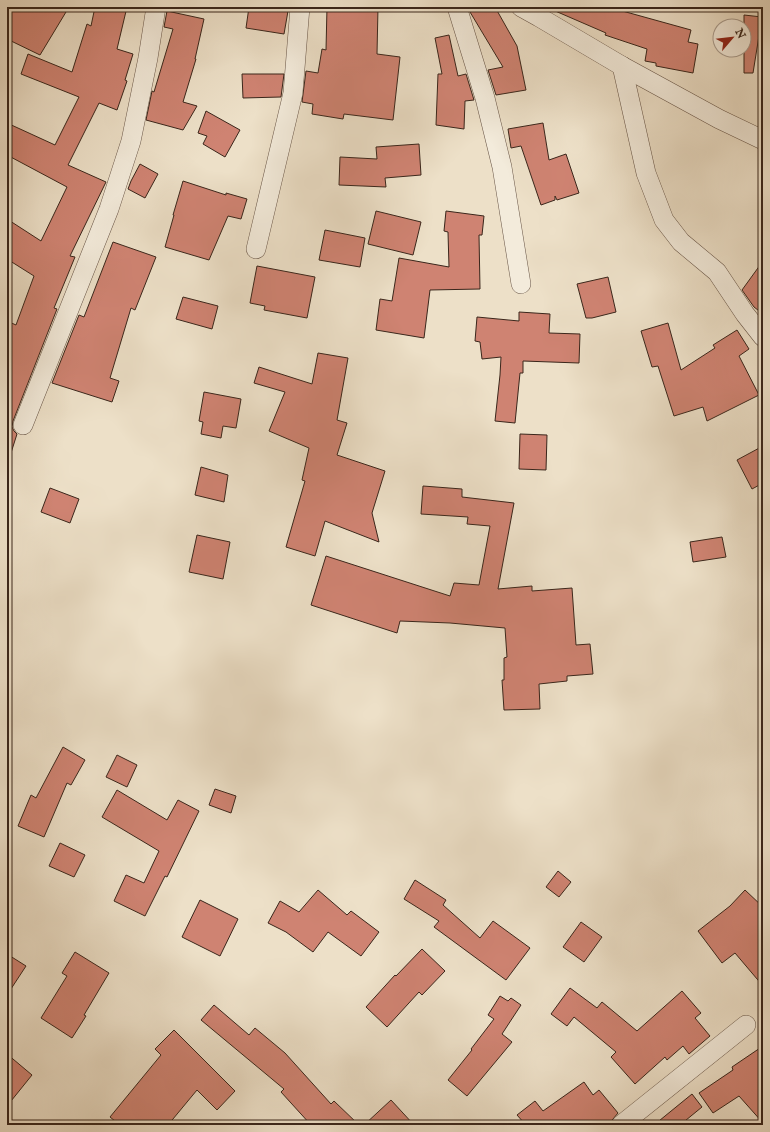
<svg xmlns="http://www.w3.org/2000/svg" width="770" height="1132" font-family="'IM FELL English',serif">
  <style>
    .building { fill: #cf8372; stroke: #3a261b }
    .lines { fill: none; stroke-linecap: round; stroke-linejoin: round }
    .street-casing { stroke: #675446; stroke-width: 20 }
    .street { stroke: #f3ebdb; stroke-width: 19 }
  </style>
  <rect width="100%" height="100%" fill="#ede0c8"/>
  <filter id="stains"><feTurbulence type="fractalNoise" baseFrequency=".005" numOctaves="4"/><feColorMatrix values="0 0 0 0 .2 0 0 0 0 .09 0 0 0 0 .02 0 0 0 .5 -.17"/></filter>
  <radialGradient id="worn" r=".72"><stop offset=".6" stop-color="#630" stop-opacity="0"/><stop offset="1" stop-color="#630" stop-opacity=".3"/></radialGradient>
  <g class="building">
    <path d="M 7,7 L 69,7 L 40,55 L 7,39 Z"/>
    <path d="M 95,7 L 127,7 L 117,49 L 133,54 L 125,80 L 127,81 L 117,110 L 99,103 L 68,165 L 106,182 L 70,256 L 75,257 L 54,308 L 57,309 L 13,421 L 12,427 L 14,431 L 17,434 L 10,456 L 7,456 L 7,321 L 16,325 L 34,276 L 7,259 L 7,219 L 41,241 L 67,187 L 7,155 L 7,123 L 55,145 L 79,97 L 21,74 L 28,54 L 72,72 L 87,24 L 91,26 Z"/>
    <path d="M 249,7 L 263,7 L 288,11 L 284,34 L 246,28 Z"/>
    <path d="M 327,7 L 378,7 L 377,54 L 400,57 L 393,120 L 344,114 L 343,119 L 312,114 L 313,104 L 302,102 L 306,71 L 318,73 L 322,49 L 326,50 Z"/>
    <path d="M 469,7 L 495,7 L 517,46 L 526,90 L 496,95 L 488,70 L 503,67 L 470,12 Z"/>
    <path d="M 546,7 L 608,7 L 691,30 L 688,42 L 698,44 L 693,73 L 656,66 L 656,63 L 645,61 L 647,49 L 605,35 L 606,33 Z"/>
    <path d="M 167,11 L 204,19 L 195,59 L 196,59 L 183,102 L 197,106 L 183,130 L 146,120 L 152,91 L 154,92 L 173,29 L 164,27 Z"/>
    <path d="M 744,15 L 762,17 L 753,73 L 744,73 Z"/>
    <path d="M 449,35 L 458,76 L 466,74 L 474,100 L 465,101 L 464,129 L 436,125 L 438,74 L 442,74 L 435,38 Z"/>
    <path d="M 242,74 L 284,74 L 281,97 L 243,98 Z"/>
    <path d="M 206,111 L 240,130 L 225,157 L 203,144 L 207,136 L 198,133 Z"/>
    <path d="M 543,123 L 549,160 L 566,154 L 579,193 L 557,200 L 555,196 L 555,200 L 541,205 L 521,146 L 511,148 L 508,129 Z"/>
    <path d="M 419,144 L 421,175 L 385,178 L 386,187 L 339,185 L 340,157 L 377,159 L 376,147 Z"/>
    <path d="M 140,164 L 158,174 L 145,198 L 128,189 L 131,181 Z"/>
    <path d="M 183,181 L 226,195 L 226,193 L 247,199 L 241,219 L 228,216 L 209,260 L 165,247 L 174,215 L 173,215 Z"/>
    <path d="M 376,211 L 421,222 L 413,255 L 368,244 Z"/>
    <path d="M 446,211 L 484,216 L 482,235 L 479,235 L 480,289 L 430,290 L 424,338 L 376,330 L 380,299 L 392,301 L 399,258 L 449,267 L 448,232 L 444,231 Z"/>
    <path d="M 325,230 L 365,238 L 360,267 L 319,260 Z"/>
    <path d="M 113,242 L 156,257 L 135,310 L 131,308 L 110,378 L 119,381 L 112,402 L 52,383 L 79,315 L 84,317 Z"/>
    <path d="M 763,261 L 763,314 L 754,307 L 742,290 Z"/>
    <path d="M 257,266 L 315,277 L 307,318 L 264,310 L 265,306 L 250,303 Z"/>
    <path d="M 608,277 L 616,312 L 592,318 L 586,318 L 577,284 Z"/>
    <path d="M 183,297 L 218,306 L 212,329 L 176,319 Z"/>
    <path d="M 519,312 L 550,314 L 549,333 L 580,334 L 579,363 L 523,361 L 523,373 L 520,373 L 515,423 L 495,421 L 500,375 L 501,357 L 482,359 L 480,342 L 475,341 L 477,317 L 519,321 Z"/>
    <path d="M 668,323 L 681,370 L 715,348 L 713,345 L 737,330 L 749,349 L 739,356 L 759,395 L 707,421 L 703,407 L 674,416 L 658,366 L 652,367 L 641,331 Z"/>
    <path d="M 318,353 L 348,358 L 337,420 L 347,423 L 337,455 L 385,471 L 372,513 L 379,542 L 325,521 L 315,556 L 286,547 L 305,481 L 302,480 L 309,448 L 269,431 L 285,392 L 254,383 L 259,367 L 312,384 Z"/>
    <path d="M 204,392 L 241,399 L 236,428 L 223,426 L 221,438 L 201,434 L 203,422 L 199,421 Z"/>
    <path d="M 520,434 L 547,435 L 546,470 L 519,469 Z"/>
    <path d="M 763,446 L 763,483 L 752,489 L 737,460 Z"/>
    <path d="M 201,467 L 228,475 L 224,502 L 195,495 Z"/>
    <path d="M 423,486 L 462,489 L 462,497 L 514,503 L 498,589 L 532,586 L 532,591 L 572,588 L 576,645 L 590,644 L 593,674 L 567,676 L 567,681 L 539,684 L 540,709 L 504,710 L 502,680 L 504,680 L 504,658 L 507,657 L 505,628 L 450,623 L 400,621 L 397,633 L 311,605 L 326,556 L 450,596 L 454,583 L 479,585 L 490,526 L 467,524 L 468,517 L 421,514 Z"/>
    <path d="M 50,488 L 79,499 L 70,523 L 41,512 Z"/>
    <path d="M 197,535 L 230,542 L 223,579 L 189,572 Z"/>
    <path d="M 722,537 L 726,557 L 693,562 L 690,542 Z"/>
    <path d="M 63,747 L 85,760 L 71,785 L 67,783 L 44,837 L 18,826 L 31,795 L 36,798 Z"/>
    <path d="M 117,755 L 137,765 L 127,787 L 106,777 Z"/>
    <path d="M 215,789 L 236,796 L 231,813 L 209,805 Z"/>
    <path d="M 117,790 L 167,820 L 178,800 L 199,811 L 167,877 L 165,876 L 145,916 L 114,901 L 126,875 L 144,883 L 159,851 L 102,817 Z"/>
    <path d="M 60,843 L 85,855 L 74,877 L 49,866 Z"/>
    <path d="M 558,871 L 571,882 L 559,897 L 546,887 Z"/>
    <path d="M 415,880 L 446,900 L 443,905 L 480,938 L 493,921 L 530,948 L 506,980 L 434,927 L 439,921 L 404,899 Z"/>
    <path d="M 318,890 L 347,915 L 351,911 L 379,932 L 361,956 L 328,932 L 313,952 L 286,932 L 268,923 L 280,901 L 299,912 Z"/>
    <path d="M 745,890 L 763,907 L 763,986 L 735,953 L 722,963 L 698,931 L 730,906 Z"/>
    <path d="M 200,900 L 238,919 L 220,956 L 182,937 Z"/>
    <path d="M 581,922 L 602,937 L 584,962 L 563,947 Z"/>
    <path d="M 422,949 L 445,971 L 422,995 L 419,992 L 387,1027 L 366,1007 L 395,975 L 396,976 Z"/>
    <path d="M 75,952 L 109,973 L 84,1015 L 86,1016 L 72,1038 L 41,1018 L 67,976 L 62,973 Z"/>
    <path d="M 7,954 L 26,966 L 7,995 Z"/>
    <path d="M 570,988 L 597,1008 L 602,1002 L 637,1031 L 682,991 L 701,1013 L 695,1018 L 710,1036 L 689,1054 L 683,1046 L 667,1060 L 665,1057 L 635,1084 L 611,1057 L 616,1052 L 574,1017 L 567,1026 L 551,1014 Z"/>
    <path d="M 500,996 L 508,1001 L 511,998 L 521,1005 L 502,1034 L 512,1042 L 467,1096 L 448,1080 L 472,1050 L 471,1049 L 494,1019 L 488,1015 Z"/>
    <path d="M 214,1005 L 249,1035 L 255,1028 L 285,1053 L 331,1104 L 334,1101 L 359,1125 L 311,1125 L 281,1092 L 284,1089 L 201,1020 Z"/>
    <path d="M 174,1030 L 235,1091 L 217,1110 L 197,1090 L 168,1125 L 120,1125 L 110,1117 L 161,1055 L 155,1049 Z"/>
    <path d="M 763,1046 L 763,1123 L 739,1096 L 713,1113 L 699,1093 L 733,1070 L 732,1067 Z"/>
    <path d="M 7,1054 L 32,1075 L 7,1106 Z"/>
    <path d="M 584,1082 L 593,1095 L 599,1090 L 618,1113 L 608,1125 L 524,1125 L 525,1124 L 517,1115 L 535,1101 L 543,1111 Z"/>
    <path d="M 692,1094 L 702,1107 L 680,1125 L 654,1125 Z"/>
    <path d="M 391,1100 L 414,1125 L 364,1125 Z"/>
  </g>
  <g class="lines">
    <defs>
      <g id="street">
        <path d="M 457,7 L 485,98 L 502,167 L 521,284"/>
        <path d="M 521,7 L 539,17 L 622,66 L 719,119 L 763,140"/>
        <path d="M 622,66 L 646,173 L 664,220 L 681,242 L 717,272 L 745,314 L 763,337"/>
        <path d="M 256,249 L 293,93 L 300,7"/>
        <path d="M 23,425 L 109,209 L 131,141 L 148,58 L 156,7"/>
        <path d="M 621,1125 L 746,1025"/>
      </g>
    </defs>
    <use href="#street" class="street-casing"/>
    <use href="#street" class="street"/>
  </g>
  <rect width="770" height="1132" fill="none" stroke="#ede0c8" stroke-width="24"/>
  <rect x="8" y="8" width="754" height="1116" fill="none" stroke="#3a261b" stroke-width="2"/>
  <rect x="12" y="12" width="746" height="1108" fill="none" stroke="#3a261b"/>
  <g transform="translate(732 38) rotate(62)"><circle r="19" fill="#f3ebdb" stroke="#a99c8e"/>
  <path d="M0-3L7 15L0 10L-7 15Z" fill="#8f2418"/>
  <text y="-6" font-size="11" font-weight="bold" text-anchor="middle" fill="#3a261b">N</text>
  </g>
  <rect width="100%" height="100%" filter="url(#stains)"/>
  <rect width="100%" height="100%" fill="url(#worn)"/>
</svg>
